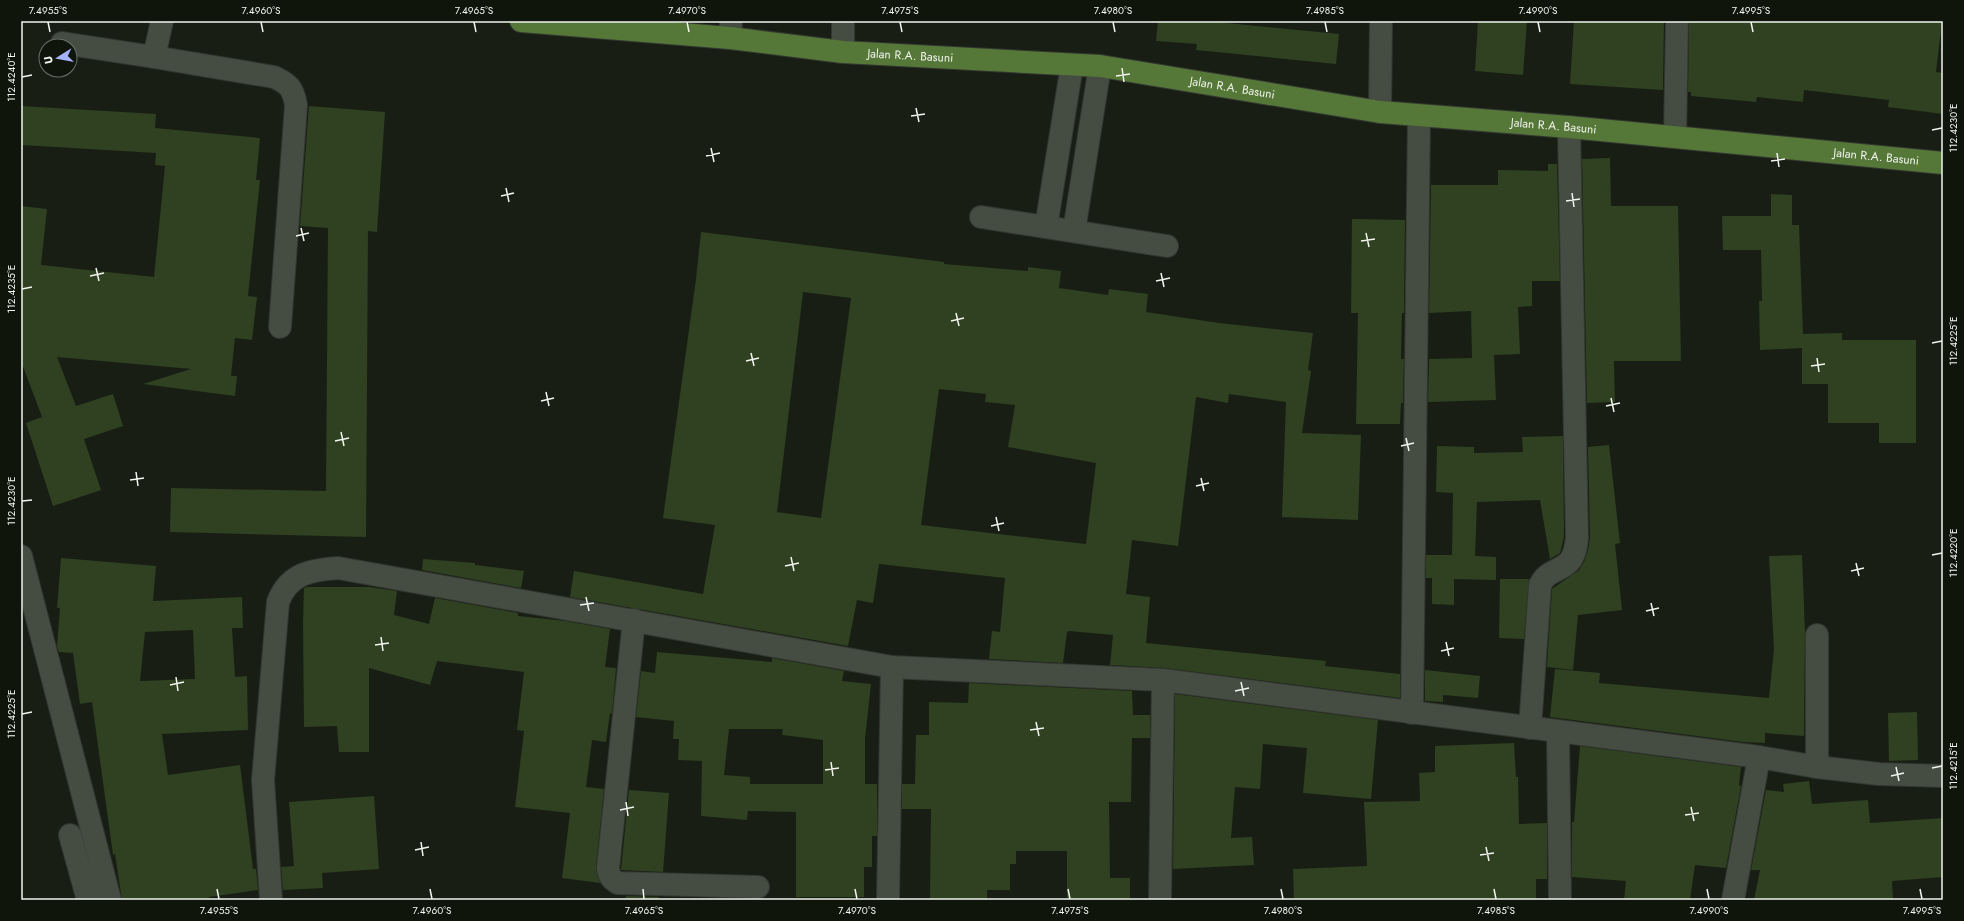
<svg xmlns="http://www.w3.org/2000/svg" width="1964" height="921" font-family="Jost,sans-serif">
  <style>
    .building { fill: #2f4121; fill-rule: evenodd }
    .lines { fill: none; stroke-linecap: round; stroke-linejoin: round }
    .minor-casing { stroke: #333731; stroke-width: 24 }
    .major-casing { stroke: #333731; stroke-width: 24 }
    .minor { stroke: #454c41; stroke-width: 22 }
    .major { stroke: #557737; stroke-width: 22 }
    .ticks { fill: none; stroke: #f1f5ee; stroke-width: 1.5 }
    .labels { text-anchor: middle; stroke-width: 3; stroke-linejoin: round; paint-order: stroke }
    .street-label { font-size: 12px; fill: #f1f5ee; stroke: #0f150b }
    .neatline { fill: none; stroke: #f1f5ee; stroke-width: 1.5 }
    .ticks-label { font-size: 10px; text-anchor: middle; fill: #f1f5ee }
  </style>
  <rect width="100%" height="100%" fill="#181e14"/>
  <g class="building">
    <path d="M 1158,21 L 1207,21 L 1339,34 L 1336,64 L 1196,50 L 1197,44 L 1156,41 Z"/>
    <path d="M 1478,21 L 1527,21 L 1523,75 L 1475,71 Z"/>
    <path d="M 1574,21 L 1664,21 L 1663,90 L 1570,84 Z"/>
    <path d="M 1689,21 L 1942,21 L 1936,72 L 1943,73 L 1943,114 L 1888,107 L 1889,100 L 1804,90 L 1803,102 L 1757,97 L 1756,102 L 1691,96 L 1691,92 L 1688,92 Z"/>
    <path d="M 21,106 L 156,114 L 155,128 L 260,138 L 256,180 L 260,180 L 248,296 L 257,297 L 252,340 L 235,338 L 231,376 L 237,376 L 235,396 L 143,384 L 191,369 L 57,357 L 76,406 L 113,394 L 123,426 L 84,439 L 101,490 L 53,506 L 26,423 L 42,417 L 21,361 L 21,206 L 47,209 L 41,265 L 154,277 L 165,166 L 155,165 L 156,153 L 21,145 Z"/>
    <path d="M 309,106 L 385,112 L 377,232 L 368,231 L 366,537 L 170,532 L 171,488 L 326,491 L 328,228 L 300,226 Z"/>
    <path d="M 1610,158 L 1611,206 L 1678,206 L 1681,361 L 1614,361 L 1615,402 L 1587,403 L 1582,159 Z"/>
    <path d="M 1548,164 L 1557,164 L 1560,281 L 1532,281 L 1532,306 L 1518,307 L 1520,354 L 1494,355 L 1496,400 L 1428,402 L 1429,359 L 1472,358 L 1471,311 L 1429,313 L 1431,185 L 1498,185 L 1498,170 L 1548,171 Z"/>
    <path d="M 1771,194 L 1792,195 L 1792,225 L 1799,225 L 1803,334 L 1842,333 L 1842,340 L 1916,340 L 1916,443 L 1879,443 L 1879,423 L 1828,423 L 1828,384 L 1802,384 L 1802,348 L 1760,350 L 1759,301 L 1762,301 L 1761,250 L 1723,250 L 1722,216 L 1771,216 Z"/>
    <path d="M 1352,219 L 1405,220 L 1404,313 L 1402,313 L 1401,359 L 1404,359 L 1403,403 L 1401,403 L 1400,424 L 1356,424 L 1358,313 L 1351,313 Z"/>
    <path d="M 701,232 L 944,262 L 944,264 L 1028,271 L 1028,267 L 1061,271 L 1059,288 L 1108,295 L 1109,289 L 1148,294 L 1146,312 L 1219,323 L 1313,333 L 1308,370 L 1311,371 L 1302,433 L 1361,435 L 1358,520 L 1282,517 L 1286,402 L 1229,394 L 1228,403 L 1196,397 L 1178,546 L 1132,540 L 1126,594 L 1150,597 L 1146,643 L 1326,661 L 1325,666 L 1400,674 L 1400,698 L 1165,668 L 1110,665 L 1113,635 L 1069,631 L 1067,632 L 1063,663 L 989,659 L 992,631 L 1000,632 L 1005,578 L 879,564 L 873,603 L 857,600 L 848,646 L 570,597 L 574,571 L 703,594 L 715,525 L 663,518 L 696,279 ZM 803,292 L 851,298 L 821,518 L 777,512 ZM 939,389 L 986,394 L 985,402 L 1015,405 L 1008,447 L 1096,463 L 1086,544 L 921,525 Z"/>
    <path d="M 1563,436 L 1564,537 L 1560,553 L 1550,559 L 1540,500 L 1477,502 L 1475,556 L 1496,557 L 1496,580 L 1454,579 L 1454,605 L 1432,604 L 1432,578 L 1426,578 L 1426,555 L 1452,555 L 1453,493 L 1436,492 L 1437,446 L 1474,447 L 1474,453 L 1523,452 L 1522,437 Z"/>
    <path d="M 1609,445 L 1620,543 L 1615,544 L 1622,610 L 1578,615 L 1573,670 L 1547,667 L 1552,589 L 1579,570 L 1584,562 L 1588,550 L 1590,538 L 1588,447 Z"/>
    <path d="M 1802,555 L 1805,633 L 1804,736 L 1765,733 L 1765,743 L 1743,742 L 1550,717 L 1555,669 L 1600,673 L 1599,683 L 1769,698 L 1774,649 L 1769,556 Z"/>
    <path d="M 61,558 L 156,566 L 153,601 L 242,597 L 243,628 L 232,628 L 235,677 L 247,676 L 248,730 L 162,734 L 168,775 L 240,765 L 253,869 L 256,869 L 258,890 L 209,897 L 210,900 L 122,900 L 115,854 L 113,855 L 92,702 L 80,704 L 73,653 L 59,652 L 57,646 L 60,608 L 57,608 ZM 193,630 L 195,679 L 140,681 L 145,632 Z"/>
    <path d="M 423,559 L 475,563 L 475,565 L 524,571 L 521,588 L 422,570 Z"/>
    <path d="M 1500,579 L 1529,579 L 1524,639 L 1499,638 Z"/>
    <path d="M 307,587 L 369,587 L 397,591 L 394,615 L 429,624 L 435,598 L 518,613 L 518,616 L 566,621 L 610,629 L 605,667 L 616,668 L 612,714 L 610,713 L 606,742 L 592,740 L 586,787 L 604,789 L 596,867 L 600,883 L 562,878 L 570,813 L 515,807 L 524,731 L 517,730 L 524,672 L 437,661 L 430,685 L 369,668 L 369,752 L 339,752 L 337,726 L 304,727 L 303,622 L 304,588 Z"/>
    <path d="M 657,652 L 772,662 L 772,658 L 844,671 L 842,681 L 871,684 L 865,739 L 865,784 L 877,784 L 877,836 L 872,836 L 872,867 L 864,867 L 864,897 L 796,897 L 796,812 L 748,811 L 747,820 L 701,816 L 702,761 L 678,760 L 679,739 L 673,739 L 674,721 L 636,717 L 641,671 L 655,673 ZM 729,729 L 783,729 L 782,735 L 823,740 L 823,784 L 750,784 L 750,777 L 724,775 Z"/>
    <path d="M 1425,670 L 1480,676 L 1478,698 L 1443,695 L 1443,702 L 1425,701 Z"/>
    <path d="M 969,683 L 1132,691 L 1133,715 L 1150,715 L 1150,738 L 1132,738 L 1131,802 L 1109,802 L 1110,878 L 1130,878 L 1130,900 L 1067,900 L 1067,851 L 1016,851 L 1016,864 L 1010,864 L 1010,890 L 987,890 L 987,900 L 930,900 L 931,809 L 902,809 L 902,784 L 915,784 L 916,735 L 929,735 L 929,702 L 968,703 Z"/>
    <path d="M 1175,694 L 1378,720 L 1371,799 L 1303,793 L 1307,748 L 1263,744 L 1260,789 L 1235,787 L 1231,838 L 1252,837 L 1254,865 L 1173,869 Z"/>
    <path d="M 1917,712 L 1918,760 L 1889,761 L 1888,713 Z"/>
    <path d="M 1514,743 L 1516,777 L 1518,777 L 1519,824 L 1547,823 L 1547,879 L 1536,879 L 1536,900 L 1294,900 L 1293,869 L 1367,866 L 1364,802 L 1420,801 L 1419,773 L 1435,772 L 1435,746 Z"/>
    <path d="M 1580,746 L 1741,767 L 1739,785 L 1741,786 L 1726,868 L 1695,865 L 1690,900 L 1624,900 L 1626,881 L 1572,877 L 1572,822 L 1574,822 Z"/>
    <path d="M 1809,781 L 1812,804 L 1868,800 L 1870,823 L 1943,818 L 1943,877 L 1892,881 L 1893,900 L 1754,900 L 1760,870 L 1751,870 L 1766,790 L 1784,792 L 1783,784 Z"/>
    <path d="M 629,790 L 669,793 L 663,872 L 621,870 Z"/>
    <path d="M 374,796 L 379,869 L 322,873 L 323,888 L 283,890 L 281,867 L 294,866 L 289,802 Z"/>
    <path d="M 626,896 L 659,897 L 658,900 L 625,900 Z"/>
  </g>
  <g class="lines">
    <defs>
      <g id="minor">
        <path d="M 162,21 L 154,57 L 274,77 C 289,84 293,88 296,105 L 280,327"/>
        <path d="M 843,21 L 843,52"/>
        <path d="M 730,38 L 731,21"/>
        <path d="M 62,43 L 154,57"/>
        <path d="M 1380,112 L 1381,21"/>
        <path d="M 1675,137 L 1677,21"/>
        <path d="M 981,217 L 1167,246"/>
        <path d="M 1046,227 L 1072,65"/>
        <path d="M 1074,231 L 1100,66"/>
        <path d="M 21,556 L 110,900"/>
        <path d="M 634,620 L 608,868 C 609,876 611,879 618,883 L 758,887"/>
        <path d="M 1817,635 L 1817,767"/>
        <path d="M 1412,713 L 1419,116"/>
        <path d="M 1530,728 L 1540,585 C 1547,570 1559,572 1569,562 C 1575,555 1576,547 1577,538 L 1569,127"/>
        <path d="M 1558,732 L 1560,900"/>
        <path d="M 70,835 L 88,900"/>
        <path d="M 271,900 L 263,780 L 278,602 C 289,573 311,570 338,568 L 892,667 L 1163,680 L 1759,757 L 1817,767 L 1879,774 L 1943,776"/>
        <path d="M 888,900 L 892,667"/>
        <path d="M 1160,900 L 1163,680"/>
        <path d="M 1733,900 L 1759,757"/>
      </g>
      <g id="major">
        <path id="s1" d="M 521,21 L 730,38 L 843,52 L 1100,66 L 1380,112 L 1569,127 L 1943,163"/>
      </g>
    </defs>
    <use href="#minor" class="minor-casing"/>
    <use href="#major" class="major-casing"/>
    <use href="#minor" class="minor"/>
    <use href="#major" class="major"/>
  </g>
  <path class="ticks" d="M 48,22 L 50,32M 261,22 L 263,32M 474,22 L 476,32M 687,22 L 689,32M 900,22 L 902,32M 1113,22 L 1115,32M 1325,22 L 1327,32M 1538,22 L 1540,32M 1751,22 L 1753,32M 1122,68 L 1124,82M 1116,76 L 1130,74M 22,77 L 32,75M 916,108 L 919,122M 911,116 L 925,114M 1932,130 L 1942,128M 711,148 L 714,162M 1777,153 L 1779,167M 706,156 L 720,153M 1771,161 L 1785,159M 506,188 L 509,202M 1572,193 L 1574,207M 501,196 L 514,193M 1566,201 L 1580,199M 301,228 L 304,241M 1366,233 L 1369,247M 296,236 L 309,233M 1361,241 L 1375,239M 96,268 L 99,281M 1161,273 L 1164,287M 90,276 L 104,273M 1156,281 L 1170,278M 22,289 L 32,287M 956,313 L 959,326M 951,321 L 964,318M 1932,343 L 1942,341M 751,353 L 754,366M 1817,358 L 1819,372M 746,361 L 759,358M 1811,366 L 1825,364M 546,392 L 549,406M 1611,398 L 1614,412M 541,401 L 554,398M 1606,406 L 1620,403M 341,432 L 344,446M 1406,438 L 1409,451M 335,441 L 349,438M 1401,446 L 1414,443M 136,472 L 138,486M 1201,478 L 1204,491M 130,480 L 144,478M 1196,486 L 1209,483M 22,501 L 32,500M 996,517 L 999,531M 991,526 L 1004,523M 1932,555 L 1942,553M 791,557 L 794,571M 1856,563 L 1859,576M 785,566 L 799,563M 1851,571 L 1864,568M 586,597 L 589,611M 1651,603 L 1654,616M 580,605 L 594,603M 1646,611 L 1659,608M 381,637 L 383,651M 1446,642 L 1449,656M 375,645 L 389,643M 1441,651 L 1454,648M 176,677 L 178,691M 1241,682 L 1244,696M 170,685 L 184,682M 1235,691 L 1249,688M 22,714 L 32,712M 1036,722 L 1039,736M 1030,730 L 1044,728M 831,762 L 833,776M 1896,767 L 1899,781M 1932,768 L 1942,766M 825,770 L 839,768M 1891,776 L 1904,773M 626,802 L 628,816M 1691,807 L 1694,821M 620,810 L 634,807M 1685,815 L 1699,813M 421,842 L 423,856M 1486,847 L 1489,861M 415,850 L 429,847M 1480,855 L 1494,853M 217,889 L 219,899M 430,889 L 432,899M 643,889 L 644,899M 855,889 L 857,899M 1068,889 L 1070,899M 1281,889 L 1283,899M 1494,889 L 1496,899M 1707,889 L 1709,899M 1920,889 L 1922,899"/>
  <g class="labels">
    <g class="street-label">
      <text dy="4" stroke="none"><textPath href="#s1" startOffset="391">Jalan R.A. Basuni</textPath></text>
      <text dy="4" stroke="none"><textPath href="#s1" startOffset="715">Jalan R.A. Basuni</textPath></text>
      <text dy="4" stroke="none"><textPath href="#s1" startOffset="1039">Jalan R.A. Basuni</textPath></text>
      <text dy="4" stroke="none"><textPath href="#s1" startOffset="1363">Jalan R.A. Basuni</textPath></text>
    </g>
  </g>
  <rect width="1964" height="921" fill="none" stroke="#0f150b" stroke-width="44"/>
  <g transform="translate(58 58) rotate(259)"><circle r="19" fill="#0f150b" stroke="#696f66"/>
  <path d="M0-3L7 15L0 10L-7 15Z" fill="#a6b1fc"/>
  <text y="-6" font-size="11" font-weight="bold" text-anchor="middle" fill="#f1f5ee">U</text>
  </g>
  <rect x="22" y="22" width="1920" height="877" class="neatline"/>
  <g class="ticks-label">
    <text x="48" y="14">7.4955°S</text>
    <text x="261" y="14">7.4960°S</text>
    <text x="474" y="14">7.4965°S</text>
    <text x="687" y="14">7.4970°S</text>
    <text x="900" y="14">7.4975°S</text>
    <text x="1113" y="14">7.4980°S</text>
    <text x="1325" y="14">7.4985°S</text>
    <text x="1538" y="14">7.4990°S</text>
    <text x="1751" y="14">7.4995°S</text>
    <text transform="translate(11 77) rotate(-90)" y="4">112.4240°E</text>
    <text transform="translate(1953 128) rotate(-90)" y="4">112.4230°E</text>
    <text transform="translate(11 289) rotate(-90)" y="4">112.4235°E</text>
    <text transform="translate(1953 341) rotate(-90)" y="4">112.4225°E</text>
    <text transform="translate(11 501) rotate(-90)" y="4">112.4230°E</text>
    <text transform="translate(1953 553) rotate(-90)" y="4">112.4220°E</text>
    <text transform="translate(11 714) rotate(-90)" y="4">112.4225°E</text>
    <text transform="translate(1953 766) rotate(-90)" y="4">112.4215°E</text>
    <text x="219" y="914">7.4955°S</text>
    <text x="432" y="914">7.4960°S</text>
    <text x="644" y="914">7.4965°S</text>
    <text x="857" y="914">7.4970°S</text>
    <text x="1070" y="914">7.4975°S</text>
    <text x="1283" y="914">7.4980°S</text>
    <text x="1496" y="914">7.4985°S</text>
    <text x="1709" y="914">7.4990°S</text>
    <text x="1922" y="914">7.4995°S</text>
  </g>
</svg>
